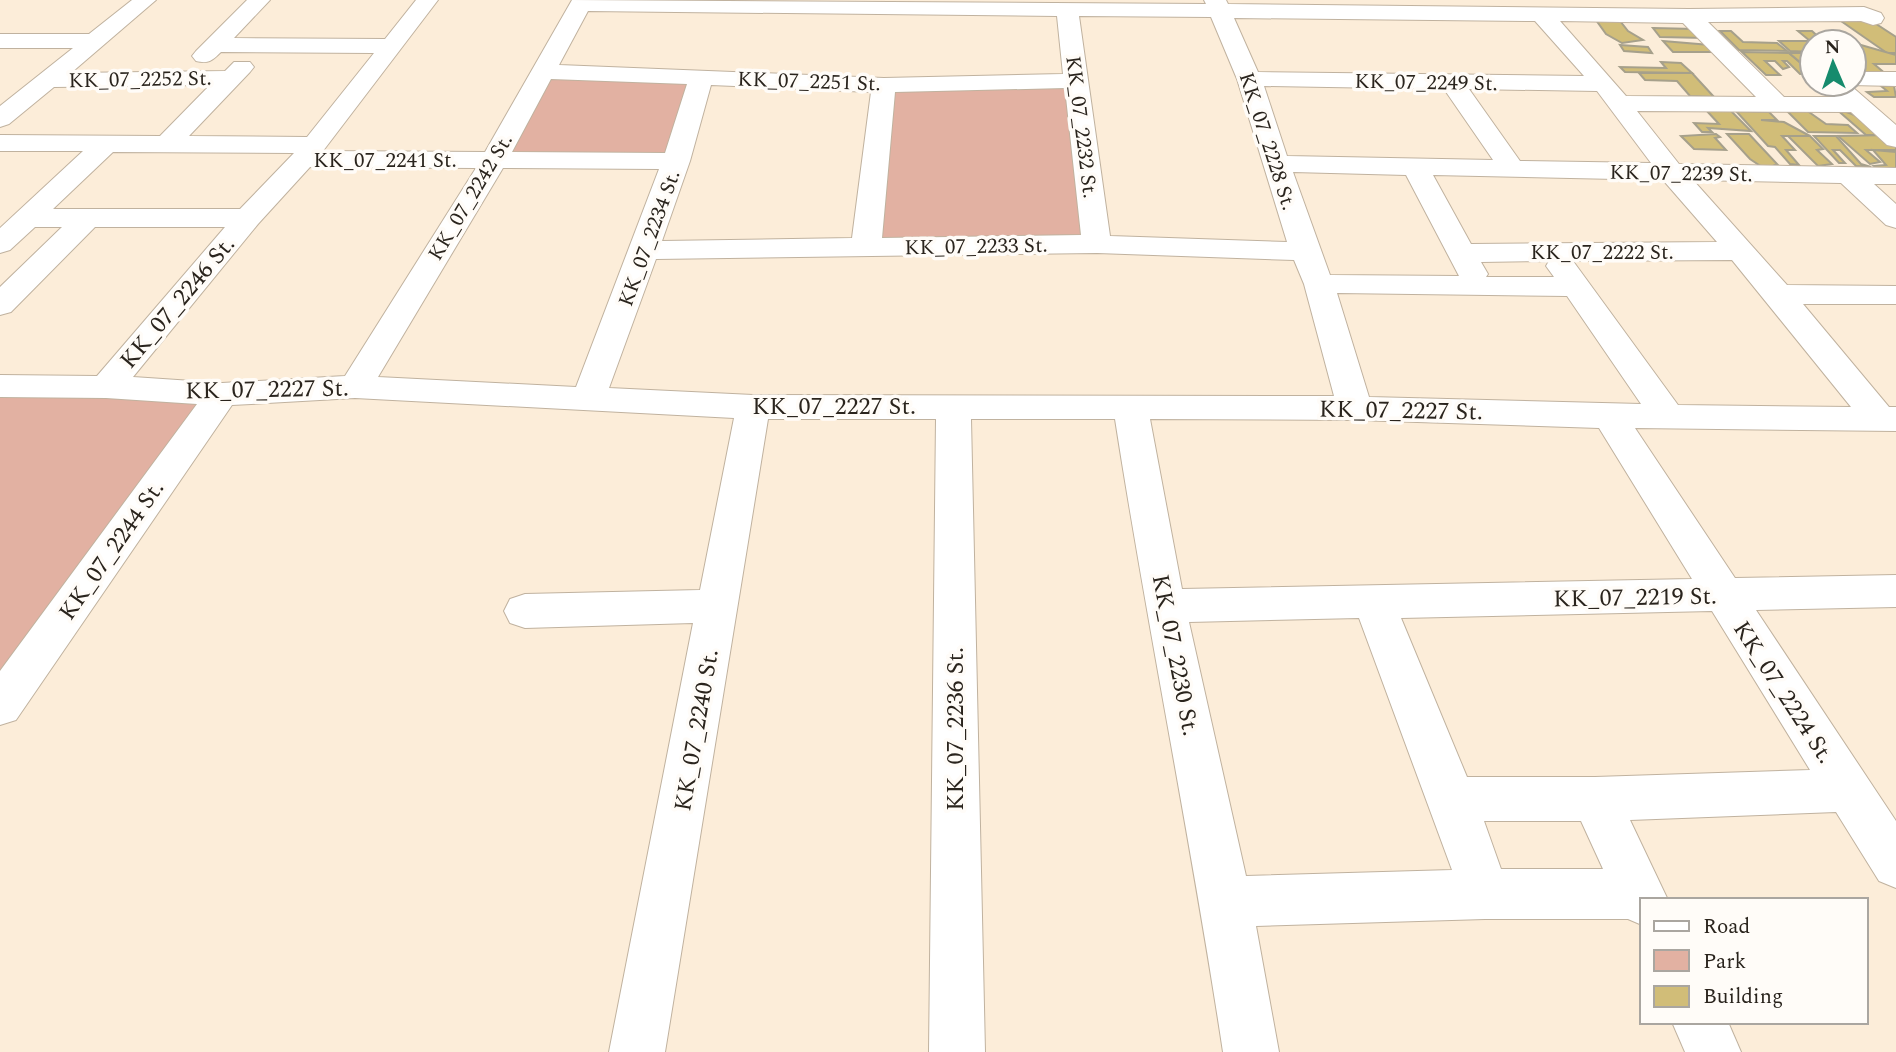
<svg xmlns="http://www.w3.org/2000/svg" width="1896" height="1052" font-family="Spectral,serif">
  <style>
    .green { fill: #e2b1a2 }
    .building { fill: #d1bd78; stroke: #a6a08b; stroke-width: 2 }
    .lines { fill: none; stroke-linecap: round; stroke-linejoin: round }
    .minor-casing { stroke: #c0b29f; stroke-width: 2 }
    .minor { fill: #fff; fill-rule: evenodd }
    .labels { text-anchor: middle; stroke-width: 7; stroke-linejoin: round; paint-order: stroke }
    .far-street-label { font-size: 21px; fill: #2a241d; stroke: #fffcf8 }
    .street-label { font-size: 24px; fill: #2a241d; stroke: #fffcf8 }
  </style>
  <rect width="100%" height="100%" fill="#fcedd9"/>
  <g class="green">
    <path d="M 542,71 L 701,77 L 677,161 L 494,160 Z"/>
    <path d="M 1077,81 L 1097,244 L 866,248 L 884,85 Z"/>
    <path d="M 0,386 L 222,394 L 0,720 Z"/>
  </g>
  <g class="building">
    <path d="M 1867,18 L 1896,37 L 1896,53 L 1887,53 L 1838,19 Z"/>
    <path d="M 1596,20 L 1620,21 L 1628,31 L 1643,40 L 1622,43 L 1606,34 Z"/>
    <path d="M 1653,28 L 1695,29 L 1704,38 L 1660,37 Z"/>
    <path d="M 1720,31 L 1731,31 L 1743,42 L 1777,43 L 1787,51 L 1739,50 Z"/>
    <path d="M 1798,31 L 1812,31 L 1824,42 L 1812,42 L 1812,52 L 1790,51 L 1779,41 L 1810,41 Z"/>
    <path d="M 1663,41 L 1710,45 L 1718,52 L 1673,52 Z"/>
    <path d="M 1854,43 L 1896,55 L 1896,64 L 1874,64 L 1887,75 L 1864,75 L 1854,66 Z"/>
    <path d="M 1620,45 L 1648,47 L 1652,53 L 1624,51 Z"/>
    <path d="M 1742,52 L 1789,53 L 1812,73 L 1800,74 L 1787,61 L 1783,61 L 1789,67 L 1783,69 L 1775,61 L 1765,61 L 1780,75 L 1766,75 Z"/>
    <path d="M 1789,53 L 1812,53 L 1812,72 Z"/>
    <path d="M 1661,62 L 1681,63 L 1692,73 L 1625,72 L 1620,67 L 1666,68 Z"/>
    <path d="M 1639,73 L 1692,73 L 1714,97 L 1690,96 L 1677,81 L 1645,80 Z"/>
    <path d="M 1881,86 L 1894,86 L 1896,97 L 1874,97 L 1867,92 L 1887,91 Z"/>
    <path d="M 1835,108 L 1852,114 L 1891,135 L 1866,135 Z"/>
    <path d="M 1706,110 L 1731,111 L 1751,131 L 1708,128 L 1712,132 L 1702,132 L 1694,123 L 1719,124 Z"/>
    <path d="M 1786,110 L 1806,110 L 1826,124 L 1848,125 L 1857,133 L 1808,132 Z"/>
    <path d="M 1736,111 L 1769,112 L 1777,120 L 1761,120 L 1784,122 L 1810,136 L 1782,136 L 1795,150 L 1786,150 L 1799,165 L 1790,164 L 1775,147 L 1768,146 Z"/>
    <path d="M 1716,134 L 1720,137 L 1715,138 L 1726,150 L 1694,149 L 1681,136 Z"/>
    <path d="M 1727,134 L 1749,134 L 1778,165 L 1775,165 L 1777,168 L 1762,167 L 1750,159 Z"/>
    <path d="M 1891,135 L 1896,139 L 1896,150 L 1866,150 L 1880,162 L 1870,164 L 1838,136 Z"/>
    <path d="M 1788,136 L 1810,136 L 1823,149 L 1817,150 L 1832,164 L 1818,166 Z"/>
    <path d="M 1814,136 L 1836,136 L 1861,164 L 1871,167 L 1856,166 L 1840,150 L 1833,150 L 1845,163 L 1839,163 Z"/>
    <path d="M 1873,150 L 1896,152 L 1896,169 L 1880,170 L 1874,166 L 1886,165 Z"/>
  </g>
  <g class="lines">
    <defs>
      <g id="minor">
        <path d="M 132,0 L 156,0 L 71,73 L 225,71 L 234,62 L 250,62 L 254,67 L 250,72 L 189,136 L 307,137 L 374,53 L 221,52 C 212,61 208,64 196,61 L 192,56 L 196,51 L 247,0 L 270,0 L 234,38 L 385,39 L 416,0 L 438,0 L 323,151 L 485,152 L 572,0 L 1206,4 L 1204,0 L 1226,0 L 1228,4 L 1689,9 L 1864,7 L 1881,13 L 1884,18 L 1881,23 L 1873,25 L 1861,21 L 1708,22 L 1784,97 L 1835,97 L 1828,89 L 1831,84 L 1854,84 L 1854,72 L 1896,72 L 1896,86 L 1850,85 L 1896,125 L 1896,147 L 1887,145 L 1851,112 L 1637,111 L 1679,164 L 1896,168 L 1896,184 L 1874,184 L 1896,204 L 1896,228 L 1886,225 L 1841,183 L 1693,180 L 1787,285 L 1896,286 L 1896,304 L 1803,304 L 1889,407 L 1896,407 L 1896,431 L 1635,428 L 1735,578 L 1896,575 L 1896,607 L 1756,610 L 1896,821 L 1896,888 L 1879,881 L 1836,812 L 1630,820 L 1668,900 L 1642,900 L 1642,925 L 1628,919 L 1485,919 L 1256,926 L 1279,1052 L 1223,1052 C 1191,840 1148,631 1115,419 L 971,419 L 985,1052 L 929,1052 L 936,419 L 768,419 L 665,1052 L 609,1052 L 693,623 L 525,628 L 510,623 L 504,611 L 510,599 L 525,594 L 700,590 L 734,418 L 355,398 L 232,405 L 16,720 L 0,725 L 0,671 L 197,404 L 106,398 L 0,397 L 0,375 L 97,376 L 225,227 L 95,227 L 11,312 L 0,315 L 0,287 L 62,227 L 35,227 L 10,250 L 0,253 L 0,228 L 83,151 L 0,151 L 0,135 L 160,136 L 210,85 L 54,87 L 9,124 L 0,127 L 0,106 L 73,48 L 0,48 L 0,34 L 89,34 ZM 588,11 L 1057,16 L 1063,74 L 884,78 L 559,65 ZM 1079,16 L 1211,17 L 1237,79 L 1287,242 L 1110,236 ZM 1234,18 L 1535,21 L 1584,76 L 1258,72 ZM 1560,21 L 1683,23 L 1756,97 L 1626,96 ZM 551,79 L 687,84 L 665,153 L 512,152 ZM 711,85 L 871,92 L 852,238 L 662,241 L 690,161 ZM 1264,86 L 1444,89 L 1493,160 L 1287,156 ZM 1065,88 L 1081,235 L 882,238 L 895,92 ZM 1469,89 L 1597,91 L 1651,163 L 1520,161 ZM 113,152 L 294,153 L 240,209 L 53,209 ZM 310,167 L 476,168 L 345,376 L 222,383 L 133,377 L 258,224 ZM 503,168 L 659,169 L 576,387 L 378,377 ZM 1293,172 L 1406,175 L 1459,276 L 1330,275 ZM 1433,175 L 1663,180 L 1717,242 L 1471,244 ZM 1097,253 L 1294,260 L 1304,284 L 1334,396 L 753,395 L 609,388 L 656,259 ZM 1732,260 L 1851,407 L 1678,405 L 1573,261 ZM 1549,261 L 1546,266 L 1554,277 L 1486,277 L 1488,274 L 1481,262 ZM 1337,293 L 1567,296 L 1641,404 L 1369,397 ZM 1150,419 L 1355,420 L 1599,428 L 1692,579 L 1182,589 ZM 1712,611 L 1810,770 L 1595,777 L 1467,777 L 1401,618 ZM 1359,618 L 1452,870 L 1246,876 L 1189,622 ZM 1484,821 L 1581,821 L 1603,869 L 1501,869 Z"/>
        <path d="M 1672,1022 L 1728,1022 L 1741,1052 L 1685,1052 Z"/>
      </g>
    </defs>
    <use href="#minor" class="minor-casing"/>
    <use href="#minor" class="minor"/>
  </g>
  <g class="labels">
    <g class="far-street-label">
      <text transform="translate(140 79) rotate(-1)" y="7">KK_07_2252 St.</text>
      <text transform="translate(809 81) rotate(2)" y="7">KK_07_2251 St.</text>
      <text transform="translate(1426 82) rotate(1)" y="7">KK_07_2249 St.</text>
      <text transform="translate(1082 127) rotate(83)" y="7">KK_07_2232 St.</text>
      <text transform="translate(1268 141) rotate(72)" y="7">KK_07_2228 St.</text>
      <text x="385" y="167">KK_07_2241 St.</text>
      <text transform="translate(1681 173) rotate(1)" y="7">KK_07_2239 St.</text>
      <text transform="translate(470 197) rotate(-59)" y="7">KK_07_2242 St.</text>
      <text transform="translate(649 238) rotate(-70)" y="7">KK_07_2234 St.</text>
      <text transform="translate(976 246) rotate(-1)" y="7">KK_07_2233 St.</text>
      <text x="1602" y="259">KK_07_2222 St.</text>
    </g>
    <g class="street-label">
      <text transform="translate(177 302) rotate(-50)" y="8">KK_07_2246 St.</text>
      <text transform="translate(267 389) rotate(-1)" y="8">KK_07_2227 St.</text>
      <text x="834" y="414">KK_07_2227 St.</text>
      <text transform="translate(1401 410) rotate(1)" y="8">KK_07_2227 St.</text>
      <text transform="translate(111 550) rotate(-55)" y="8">KK_07_2244 St.</text>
      <text transform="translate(1635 597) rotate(-1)" y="8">KK_07_2219 St.</text>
      <text transform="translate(1176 655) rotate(79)" y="8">KK_07_2230 St.</text>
      <text transform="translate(1784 692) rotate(57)" y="8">KK_07_2224 St.</text>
      <text transform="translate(955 729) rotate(-90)" y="8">KK_07_2236 St.</text>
      <text transform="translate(696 730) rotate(-80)" y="8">KK_07_2240 St.</text>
    </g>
  </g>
  <rect x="1640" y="898" width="228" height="126" fill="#fffcf8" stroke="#aaa6a0" stroke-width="2"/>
  <rect x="1654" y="921" width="35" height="10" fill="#ffffff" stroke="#aaa6a0" stroke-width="2"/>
  <text x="1703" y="933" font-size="21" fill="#2a241d">Road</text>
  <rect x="1654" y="950" width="35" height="21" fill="#e2b1a2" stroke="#aaa6a0" stroke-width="2"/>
  <text x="1703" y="968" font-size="21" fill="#2a241d">Park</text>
  <rect x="1654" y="986" width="35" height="21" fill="#d1bd78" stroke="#aaa6a0" stroke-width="2"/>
  <text x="1703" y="1003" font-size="21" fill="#2a241d">Building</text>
  <g transform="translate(1833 63) rotate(358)"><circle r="33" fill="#fffcf8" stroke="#aaa6a0" stroke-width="2"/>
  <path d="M0-5L12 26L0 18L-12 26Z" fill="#168b6d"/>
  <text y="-10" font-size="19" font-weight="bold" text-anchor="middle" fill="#2a241d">N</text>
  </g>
</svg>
